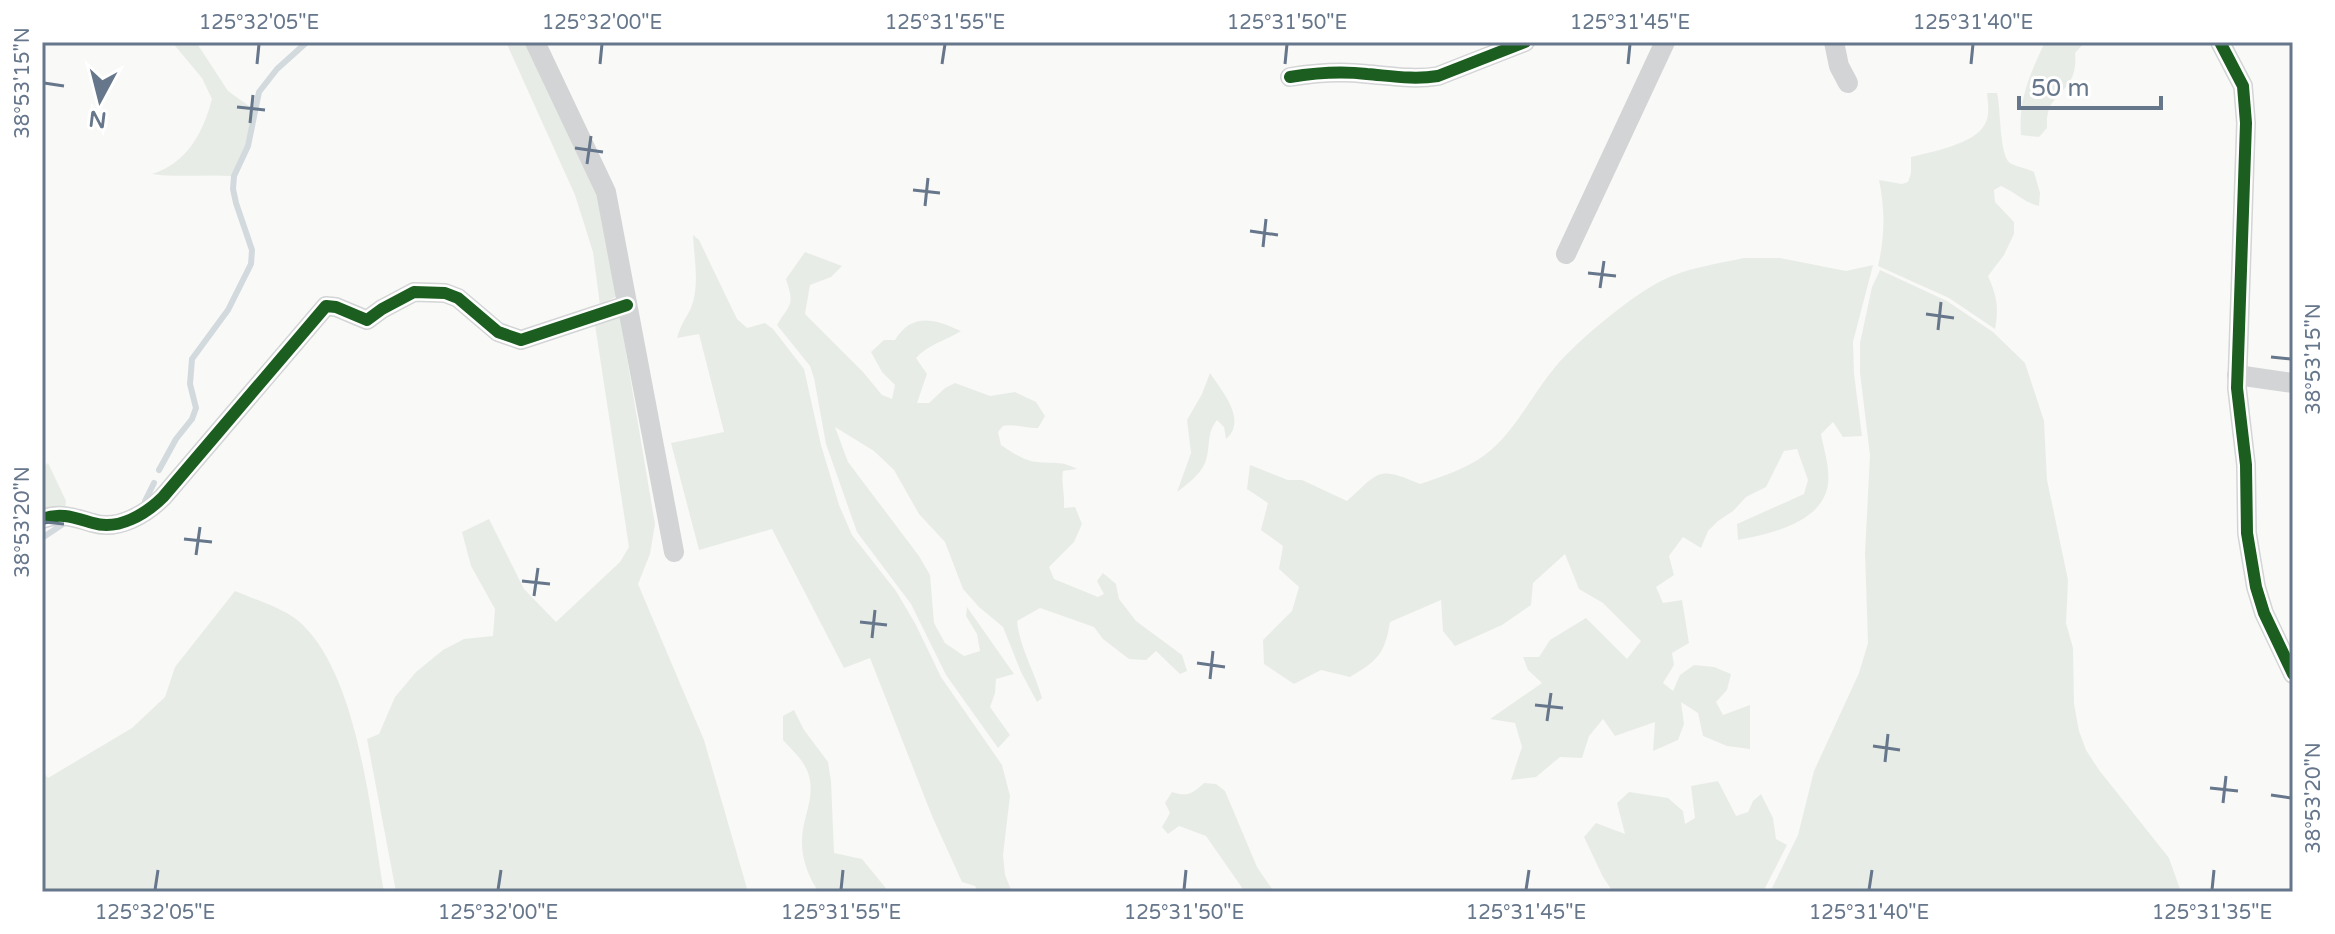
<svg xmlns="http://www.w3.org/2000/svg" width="2335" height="934" font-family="'Varela Round',sans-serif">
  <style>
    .green { fill: #e8ece6 }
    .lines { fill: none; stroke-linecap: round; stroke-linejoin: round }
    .stream { stroke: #d3dade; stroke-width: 6 }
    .minor { stroke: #d3d4d5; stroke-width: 20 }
    .cycleway-casing { stroke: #fff; stroke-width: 17 }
    .cycleway { stroke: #1b5e20; stroke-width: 12 }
    .ticks { fill: none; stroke: #66768b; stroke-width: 3 }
    .neatline { fill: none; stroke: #66768b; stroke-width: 3 }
    .ticks-label { font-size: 20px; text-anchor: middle; fill: #66768b }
  </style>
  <rect width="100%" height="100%" fill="#f9f9f8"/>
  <g class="green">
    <path d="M 172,42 L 196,42 L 228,91 L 253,109 L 246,145 L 232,176 C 205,174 179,178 152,174 C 187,163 203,133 212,99 L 202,78 Z"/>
    <path d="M 506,42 L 528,42 L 600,201 L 621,294 L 600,305 L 593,252 L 575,195 Z"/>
    <path d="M 2045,42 L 2085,42 L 2075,53 C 2079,97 2044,88 2047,128 L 2039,137 L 2021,135 C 2018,99 2030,74 2045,42 Z"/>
    <path d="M 1987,93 L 1997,93 C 2001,108 1999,155 2010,163 C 2016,167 2027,168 2034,172 L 2040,193 L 2039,206 C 2025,203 2015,192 2001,186 L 1994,190 L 1995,202 L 2014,222 L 2014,234 L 2004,255 L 1988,276 C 1997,296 1999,308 1995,329 L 1949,298 L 1878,266 C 1885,236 1885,209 1879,180 L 1902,184 L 1908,182 L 1911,173 L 1911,157 C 1931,152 1975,144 1985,124 C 1990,115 1988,103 1987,93 Z"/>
    <path d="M 693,235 L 699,240 L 737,319 L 747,328 L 765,323 L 773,329 L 804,369 L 821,445 L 839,505 L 852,535 L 896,591 L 916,625 L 941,677 L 1002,765 L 1010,796 L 1003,855 L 1005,875 L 1012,892 L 978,892 L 975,886 L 962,882 L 932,816 L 870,658 L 844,668 L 772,529 L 699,550 L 671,443 L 724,432 L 699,334 L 677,338 C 680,326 686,318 691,308 C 700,285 694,259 693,235 Z"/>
    <path d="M 805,252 L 842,266 L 831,277 L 810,285 L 805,314 L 863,372 L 882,395 L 892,399 L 895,385 L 882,372 L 871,352 L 884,340 L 895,340 C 912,312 935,319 961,331 C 945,341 929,344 916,358 L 927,374 L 917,403 L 929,403 L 945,388 L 955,383 L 990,396 L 1015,392 L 1036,402 L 1045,416 L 1038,428 C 1026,429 1014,423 1003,426 L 998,432 L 1001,445 C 1010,451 1020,458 1031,461 C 1049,465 1059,459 1077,469 L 1063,471 C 1061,482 1065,495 1064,508 L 1075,507 L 1082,524 L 1074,542 L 1049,567 L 1054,579 L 1098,597 L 1104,594 L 1097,581 L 1103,573 L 1116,584 L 1119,599 L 1136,621 L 1182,655 L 1187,671 L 1180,674 L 1156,651 L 1146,660 L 1129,659 L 1103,639 L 1094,627 L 1040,608 L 1017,621 C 1020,649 1035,672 1042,698 L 1037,702 L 1021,672 L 1003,627 L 979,607 L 963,589 L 945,542 L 919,514 L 894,470 L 874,451 L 835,427 L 848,462 L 919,556 L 930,575 L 934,623 L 945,643 L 964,656 L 980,651 L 977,634 L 966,616 L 967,607 L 1014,674 L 996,679 L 995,693 L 990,707 L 1010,735 L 998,748 L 946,675 L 911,604 L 857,532 L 826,444 L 814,378 L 810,366 L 777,325 C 790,303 795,307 786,279 Z"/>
    <path d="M 1744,258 L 1780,258 L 1846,271 L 1873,265 L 1853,342 L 1854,374 L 1862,436 L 1843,437 L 1833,422 L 1821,434 C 1824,450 1830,467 1828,484 C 1823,523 1769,534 1738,540 L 1737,524 L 1804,494 L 1808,480 L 1797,449 L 1784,451 L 1766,487 L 1746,497 L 1733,511 L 1718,521 L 1708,531 L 1701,548 L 1683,537 L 1669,556 L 1674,575 L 1656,587 L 1663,603 L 1682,600 L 1689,643 L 1672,653 L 1674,665 L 1663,683 L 1673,691 L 1680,675 L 1694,665 L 1714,667 L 1731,674 L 1727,690 L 1716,702 L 1723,715 L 1750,705 L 1750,749 L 1727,746 L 1703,736 L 1698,713 L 1681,702 L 1684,724 L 1678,740 L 1653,751 L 1655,722 L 1615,736 L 1603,719 L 1589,736 L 1582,758 L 1560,757 L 1536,777 L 1511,780 L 1522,747 L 1515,723 L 1490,719 L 1542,683 L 1528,670 L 1523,657 L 1539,657 L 1550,640 L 1586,618 L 1627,659 L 1641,641 L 1603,603 L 1579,589 L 1565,554 L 1533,583 L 1531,605 L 1502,625 L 1455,646 L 1443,631 L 1441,600 L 1390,622 C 1385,654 1377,661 1350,677 L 1321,670 L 1294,684 L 1264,664 L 1263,640 L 1292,611 L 1299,587 L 1279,569 L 1283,546 L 1261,530 L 1268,503 L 1247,489 L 1250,465 L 1288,480 L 1302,480 L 1347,501 C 1379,472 1377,465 1420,484 C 1444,476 1474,466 1492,449 C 1518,426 1533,393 1556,366 C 1577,341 1631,296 1661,281 C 1686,268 1716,264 1744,258 Z"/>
    <path d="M 1880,270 L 1947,301 L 1993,332 L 2025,363 L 2044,421 L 2047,480 L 2068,580 L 2066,623 L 2073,648 L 2074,704 L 2079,731 L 2086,750 L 2099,770 L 2169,858 L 2181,892 L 1770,892 L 1798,835 L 1814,771 L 1859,673 L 1868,643 L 1865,553 L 1870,455 L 1860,373 L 1860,343 L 1872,287 Z"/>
    <path d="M 619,311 L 655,524 L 650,554 L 638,584 L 704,740 L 748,892 L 396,892 L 367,739 L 379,734 L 395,697 L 416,672 L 443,650 L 464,639 L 493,636 L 495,609 L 471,566 L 462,532 L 489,519 L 524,589 L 556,622 L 620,562 L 629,547 L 595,325 Z"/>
    <path d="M 1210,373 C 1222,391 1248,421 1226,439 L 1224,427 L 1217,420 C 1206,433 1211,448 1205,463 C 1199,476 1187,484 1177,492 L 1191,453 L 1187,420 L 1202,394 Z"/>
    <path d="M 48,463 L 66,501 L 65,513 L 42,514 L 42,468 Z"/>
    <path d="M 235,591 C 254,599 280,607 296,619 C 358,668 371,817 384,892 L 42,892 L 42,771 L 48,778 L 132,728 L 165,697 L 175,667 Z"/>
    <path d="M 794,710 L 804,730 L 828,762 L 831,781 L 834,853 L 862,859 L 889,892 L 819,892 C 808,877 801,857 802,838 C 803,817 815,798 809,776 C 805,761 792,750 783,740 L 783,716 Z"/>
    <path d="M 1718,781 L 1736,816 L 1748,812 L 1753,801 L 1761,794 L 1773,818 L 1776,839 L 1787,845 L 1763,892 L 1613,892 L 1603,877 L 1584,837 L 1596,823 L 1625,834 L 1617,803 L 1629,792 L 1668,798 L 1683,811 L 1685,824 L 1695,818 L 1691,786 Z"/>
    <path d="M 1204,783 L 1216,784 L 1225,791 L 1257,867 L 1274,892 L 1245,892 L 1206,836 L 1179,826 L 1168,834 L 1162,827 L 1170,813 L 1165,803 L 1172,792 C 1187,797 1192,794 1204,783 Z"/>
  </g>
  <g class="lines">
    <g class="stream">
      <path d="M 159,470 L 176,439 L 192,419 L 196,408 L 190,384 L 192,359 L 228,310 L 251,264 L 252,250 L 236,203 L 233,189 L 234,176 L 248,146 L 259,92 L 277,69 L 307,42"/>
      <path d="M 145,501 L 154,483"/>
      <path d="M 42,538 L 66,522"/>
    </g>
    <g class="minor">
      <path d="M 535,42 L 606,192 L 674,552"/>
      <path d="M 1834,42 L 1839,66 L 1848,83"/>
      <path d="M 2220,42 L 2243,86 L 2246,123 L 2237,388 L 2246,465 L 2247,533 L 2256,587 L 2264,613 L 2293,674"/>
      <path d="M 1290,77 C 1314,73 1342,71 1367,74 C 1391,76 1414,80 1438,76 L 1525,42"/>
      <path d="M 1566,254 L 1665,42"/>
      <path d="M 2237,375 L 2293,383"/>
      <path d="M 42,519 C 61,512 75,518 93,523 C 118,531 146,514 163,497 L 326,306 L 336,307 L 367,320 L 382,309 L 414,292 L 445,293 L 458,298 L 498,332 L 521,340 L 627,305"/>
    </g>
    <defs>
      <g id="cycleway">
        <path d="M 2220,42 L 2243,86 L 2246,123 L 2237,388 L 2246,465 L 2247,533 L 2256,587 L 2264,613 L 2293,674"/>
        <path d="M 1290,77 C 1314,73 1342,71 1367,74 C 1391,76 1414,80 1438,76 L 1525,42"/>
        <path d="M 42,519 C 61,512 75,518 93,523 C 118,531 146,514 163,497 L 326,306 L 336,307 L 367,320 L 382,309 L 414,292 L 445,293 L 458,298 L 498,332 L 521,340 L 627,305"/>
      </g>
    </defs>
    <use href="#cycleway" class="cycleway-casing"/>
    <use href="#cycleway" class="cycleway"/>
  </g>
  <path class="ticks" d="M 257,64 L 259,44M 600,64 L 602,44M 942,64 L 945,44M 1285,64 L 1287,44M 1628,64 L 1630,44M 1971,64 L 1973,44M 44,83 L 64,86M 237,107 L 265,110M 250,123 L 253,95M 575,148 L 603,152M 587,164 L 591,136M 913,190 L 940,193M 925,206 L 928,178M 1250,231 L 1278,235M 1263,247 L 1266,219M 1588,273 L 1616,276M 1600,288 L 1604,261M 1926,314 L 1954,318M 1938,330 L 1941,302M 2271,357 L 2291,359M 44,522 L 64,524M 184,539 L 212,542M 196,555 L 200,527M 522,581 L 550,584M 534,596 L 538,568M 860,622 L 887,625M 872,638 L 875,610M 1197,663 L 1225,667M 1210,679 L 1213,651M 1535,705 L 1563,708M 1547,721 L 1551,693M 1873,746 L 1900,750M 1885,762 L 1888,734M 2210,788 L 2238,791M 2271,795 L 2291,798M 2223,803 L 2226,776M 155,890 L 158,870M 498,890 L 501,870M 841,890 L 843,870M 1184,890 L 1186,870M 1526,890 L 1529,870M 1869,890 L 1872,870M 2212,890 L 2214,870"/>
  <rect width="2335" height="934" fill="none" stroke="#ffffff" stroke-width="88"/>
  <g transform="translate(100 100) rotate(187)" stroke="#ffffff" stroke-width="6" paint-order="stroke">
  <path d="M0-6L14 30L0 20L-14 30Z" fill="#66768b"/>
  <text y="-12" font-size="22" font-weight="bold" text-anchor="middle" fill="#66768b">N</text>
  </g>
  <path d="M2019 96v12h142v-12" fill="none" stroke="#66768b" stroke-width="4"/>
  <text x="2031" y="96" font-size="24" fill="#66768b" stroke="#ffffff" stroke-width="6" paint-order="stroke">50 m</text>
  <rect x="44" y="44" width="2247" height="846" class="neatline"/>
  <g class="ticks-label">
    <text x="259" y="29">125°32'05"E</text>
    <text x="602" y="29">125°32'00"E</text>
    <text x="945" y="29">125°31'55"E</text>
    <text x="1287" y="29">125°31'50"E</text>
    <text x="1630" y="29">125°31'45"E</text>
    <text x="1973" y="29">125°31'40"E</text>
    <text transform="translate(22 83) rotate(-90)" y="7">38°53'15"N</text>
    <text transform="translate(2313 359) rotate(-90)" y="7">38°53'15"N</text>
    <text transform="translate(22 522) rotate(-90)" y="7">38°53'20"N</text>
    <text transform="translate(2313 798) rotate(-90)" y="7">38°53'20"N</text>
    <text x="155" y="919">125°32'05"E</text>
    <text x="498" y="919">125°32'00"E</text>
    <text x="841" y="919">125°31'55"E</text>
    <text x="1184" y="919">125°31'50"E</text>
    <text x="1526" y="919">125°31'45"E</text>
    <text x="1869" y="919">125°31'40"E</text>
    <text x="2212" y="919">125°31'35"E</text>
  </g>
</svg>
